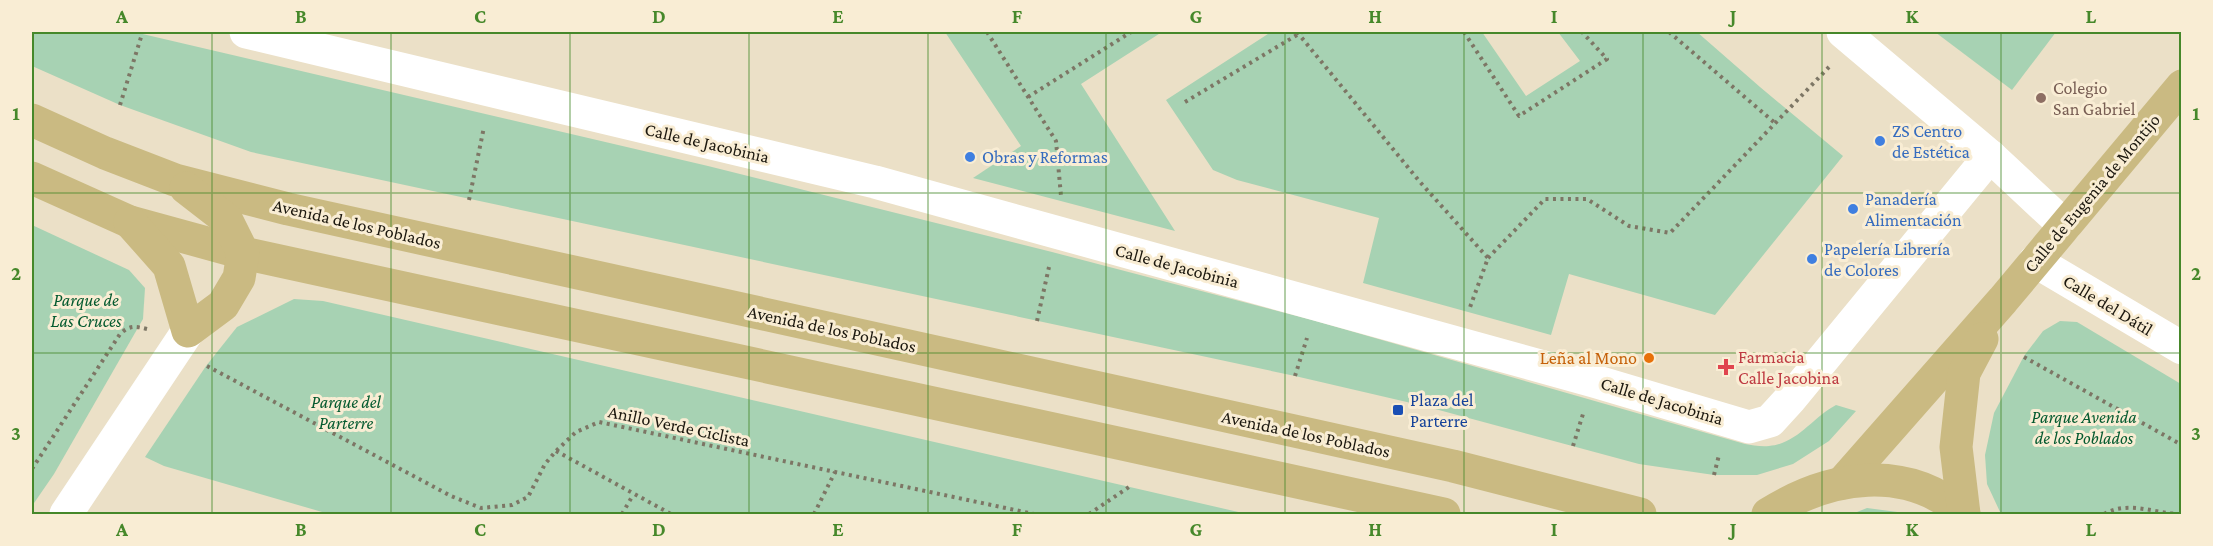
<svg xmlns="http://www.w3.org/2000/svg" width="2213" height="546" font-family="'Crimson Pro',serif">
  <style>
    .grass { fill: url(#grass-tufts) }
    .green { fill: #a7d2b3 }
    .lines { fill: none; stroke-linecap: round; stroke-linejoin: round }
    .path { stroke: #7d7665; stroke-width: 4; stroke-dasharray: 3 4.5; stroke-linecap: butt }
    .minor { stroke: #fff; stroke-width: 33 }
    .major { stroke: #caba82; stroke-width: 33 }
    .grid { fill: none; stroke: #46882a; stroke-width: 1.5; stroke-opacity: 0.55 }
    .education-dot { fill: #8d6e63; stroke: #f9edd4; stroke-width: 2 }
    .shop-dot { fill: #3f7fe0; stroke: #f9edd4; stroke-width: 2 }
    .food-dot { fill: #e8710a; stroke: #f9edd4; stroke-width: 2 }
    .health-dot { fill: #e0444e; stroke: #f9edd4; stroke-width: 2 }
    .transit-dot { fill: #1a4fb4; stroke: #f9edd4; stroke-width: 2 }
    .labels { text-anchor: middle; stroke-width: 6; stroke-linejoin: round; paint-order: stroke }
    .education-label { font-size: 18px; fill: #785e54; stroke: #f9edd4; text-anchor: start }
    .shop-label { font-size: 18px; fill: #366cbe; stroke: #f9edd4; text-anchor: start }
    .street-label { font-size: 18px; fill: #1b170e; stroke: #f9edd4 }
    .park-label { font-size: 18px; font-style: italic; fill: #045a2f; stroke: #f9edd4 }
    .health-label { font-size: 18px; fill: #be3a42; stroke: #f9edd4; text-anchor: start }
    .food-label { font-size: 18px; fill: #c56008; stroke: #f9edd4; text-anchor: end }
    .transit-label { font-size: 18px; fill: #164399; stroke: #f9edd4; text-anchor: start }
    .neatline { fill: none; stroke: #46882a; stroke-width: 2 }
    .grid-label { font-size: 20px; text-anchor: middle; font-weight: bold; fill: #46882a }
  </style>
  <defs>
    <pattern id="grass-tufts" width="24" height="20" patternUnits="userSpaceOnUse" patternTransform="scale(1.5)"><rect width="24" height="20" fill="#a7d2b3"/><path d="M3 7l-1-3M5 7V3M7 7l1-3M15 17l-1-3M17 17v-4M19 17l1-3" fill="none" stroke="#8fb499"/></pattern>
  </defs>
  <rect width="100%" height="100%" fill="#ebe0c7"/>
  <path class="grass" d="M 1867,508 L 1905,513 L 1909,514 L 1852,514 Z"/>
  <g class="green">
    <path d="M 32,32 L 134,32 L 708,166 L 1052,252 L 1312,320 L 1745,444 C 1752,445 1761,447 1769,446 C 1797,444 1813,417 1836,405 L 1856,411 L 1829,441 L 1793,464 L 1757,475 L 1714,475 L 1639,464 L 1424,406 L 1295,376 L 251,152 L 120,105 L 32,66 Z"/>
    <path d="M 945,32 L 1162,32 L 1081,84 L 1175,231 L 973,178 L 1021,146 Z"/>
    <path d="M 1271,32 L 1482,32 L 1526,96 L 1580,61 L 1558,32 L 1697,32 L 1760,87 L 1843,156 L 1715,315 L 1569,274 L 1551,335 L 1363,283 L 1379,218 L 1237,180 L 1213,170 L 1166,100 Z"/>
    <path d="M 1935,32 L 2056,32 L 2012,90 Z"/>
    <path d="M 32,225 L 129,270 L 145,288 L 143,319 L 54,474 L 32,506 Z"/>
    <path d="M 294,299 L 323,301 L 1247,514 L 329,514 L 164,466 L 145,457 L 206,366 L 237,327 Z"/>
    <path d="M 2060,321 L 2077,322 L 2181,384 L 2181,514 L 2001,514 L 1987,484 L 1985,455 L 1994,413 L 2024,356 L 2043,331 Z"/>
  </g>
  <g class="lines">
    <g class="path">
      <path d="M 987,32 L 1056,141 L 1061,196"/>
      <path d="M 1297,32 L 1420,182 L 1488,258 L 1469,310"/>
      <path d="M 1464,32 L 1519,116 L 1607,59 L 1582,32"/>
      <path d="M 1669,32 L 1775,123"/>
      <path d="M 1028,97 L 1131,32"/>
      <path d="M 1185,102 L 1302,32"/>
      <path d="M 120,105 L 142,34"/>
      <path d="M 469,200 L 484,127"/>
      <path d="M 1488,258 L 1545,199 L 1587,199 L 1629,226 L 1670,233 L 1829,67"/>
      <path d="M 1037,321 L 1049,267"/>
      <path d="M 2024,357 L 2182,445"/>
      <path d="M 207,366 L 451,496 L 481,508 L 512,505 L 528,497 L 545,464 L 556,451 L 576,432 L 599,422 L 1034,514"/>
      <path d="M 1295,376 L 1307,338"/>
      <path d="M 1573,446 L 1583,414"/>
      <path d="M 556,451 L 671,514"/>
      <path d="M 32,469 L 120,334 C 130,325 135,326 147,329"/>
      <path d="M 1714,475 L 1719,455"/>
      <path d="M 622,514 L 633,495"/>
      <path d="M 814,514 L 835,472"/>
      <path d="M 1089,514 L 1129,487"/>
      <path d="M 2104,514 C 2129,500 2155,514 2182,514"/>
    </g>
    <g class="minor">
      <path d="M 246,32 L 875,182 L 1594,381 L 1749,427 L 1770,421 L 1791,398 L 1990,156"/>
      <path d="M 1843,32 L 1990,156 L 2065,226"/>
      <path d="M 2035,261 L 2182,348"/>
      <path d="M 66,514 L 188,331"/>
    </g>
    <g class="major">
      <path d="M 32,120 L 105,153 L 175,180 L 288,209 L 1453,466 L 1640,514"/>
      <path d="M 32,178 L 130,222 L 243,253 L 1444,514"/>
      <path d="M 130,222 L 169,266 L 188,331 L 223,305 L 239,278 L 243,253 L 226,219 L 186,188"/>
      <path d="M 1842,483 L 2003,300 L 2182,86"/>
      <path d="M 1768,514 C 1830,475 1906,463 1964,514"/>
      <path d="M 1964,514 L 1956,447 L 1964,373 L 1982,339"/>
    </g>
  </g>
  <path class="grid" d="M 212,32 L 212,514M 391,32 L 391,514M 570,32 L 570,514M 749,32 L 749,514M 928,32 L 928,514M 1106,32 L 1106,514M 1285,32 L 1285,514M 1464,32 L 1464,514M 1643,32 L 1643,514M 1822,32 L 1822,514M 2001,32 L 2001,514M 32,193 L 2182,193M 32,353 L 2182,353"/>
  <circle class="education-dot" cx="2041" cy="98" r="6"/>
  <g class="shop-dot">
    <circle cx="1880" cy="141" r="6"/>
    <circle cx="970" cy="157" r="6"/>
    <circle cx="1853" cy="209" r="6"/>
    <circle cx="1812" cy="259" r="6"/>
  </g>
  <circle class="food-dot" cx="1649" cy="358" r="6"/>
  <path class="health-dot" d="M1723 358h6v6h6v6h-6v6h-6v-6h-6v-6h6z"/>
  <rect class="transit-dot" x="1392" y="404" width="12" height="12" rx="3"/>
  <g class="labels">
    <g class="education-label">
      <text x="2053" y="94">Colegio<tspan x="2053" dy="21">San Gabriel</tspan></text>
    </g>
    <g class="shop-label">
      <text x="1892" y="137">ZS Centro<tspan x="1892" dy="21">de Estética</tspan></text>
      <text x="982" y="163">Obras y Reformas</text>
      <text x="1865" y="205">Panadería<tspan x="1865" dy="21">Alimentación</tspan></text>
      <text x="1824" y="255">Papelería Librería<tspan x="1824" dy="21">de Colores</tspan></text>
    </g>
    <g class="street-label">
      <text transform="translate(707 143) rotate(13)" y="6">Calle de Jacobinia</text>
      <text transform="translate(2092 193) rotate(-50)" y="6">Calle de Eugenia de Montijo</text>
      <text transform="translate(357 224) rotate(13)" y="6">Avenida de los Poblados</text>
      <text transform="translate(1177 266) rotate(15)" y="6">Calle de Jacobinia</text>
      <text transform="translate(2108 305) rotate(31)" y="6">Calle del Dátil</text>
      <text transform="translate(832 329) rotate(12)" y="6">Avenida de los Poblados</text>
      <text transform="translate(1662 401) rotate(17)" y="6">Calle de Jacobinia</text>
      <text transform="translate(679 426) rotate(12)" y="6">Anillo Verde Ciclista</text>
      <text transform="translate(1306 434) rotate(12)" y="6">Avenida de los Poblados</text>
    </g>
    <g class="park-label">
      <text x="86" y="306">Parque de<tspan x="86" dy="21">Las Cruces</tspan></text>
      <text x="346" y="408">Parque del<tspan x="346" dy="21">Parterre</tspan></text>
      <text x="2084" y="423">Parque Avenida<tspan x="2084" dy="21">de los Poblados</tspan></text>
    </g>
    <g class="health-label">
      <text x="1738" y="363">Farmacia<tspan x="1738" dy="21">Calle Jacobina</tspan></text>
    </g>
    <g class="food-label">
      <text x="1637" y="364">Leña al Mono</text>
    </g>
    <g class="transit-label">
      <text x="1410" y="406">Plaza del<tspan x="1410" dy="21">Parterre</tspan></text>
    </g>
  </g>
  <rect width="2213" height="546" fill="none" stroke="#f9edd4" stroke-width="66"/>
  <rect x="33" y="33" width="2147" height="480" class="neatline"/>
  <g class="grid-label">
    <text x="122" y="23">A</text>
    <text x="301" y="23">B</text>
    <text x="480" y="23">C</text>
    <text x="659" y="23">D</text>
    <text x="838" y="23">E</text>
    <text x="1017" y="23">F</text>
    <text x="1196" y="23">G</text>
    <text x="1375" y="23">H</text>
    <text x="1554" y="23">I</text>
    <text x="1733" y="23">J</text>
    <text x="1912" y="23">K</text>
    <text x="2091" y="23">L</text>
    <text x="16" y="120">1</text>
    <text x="2196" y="120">1</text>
    <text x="16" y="280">2</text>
    <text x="2196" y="280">2</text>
    <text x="16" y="440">3</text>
    <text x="2196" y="440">3</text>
    <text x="122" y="536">A</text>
    <text x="301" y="536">B</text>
    <text x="480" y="536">C</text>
    <text x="659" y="536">D</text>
    <text x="838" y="536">E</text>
    <text x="1017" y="536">F</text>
    <text x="1196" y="536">G</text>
    <text x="1375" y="536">H</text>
    <text x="1554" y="536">I</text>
    <text x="1733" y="536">J</text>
    <text x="1912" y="536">K</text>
    <text x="2091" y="536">L</text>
  </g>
</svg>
